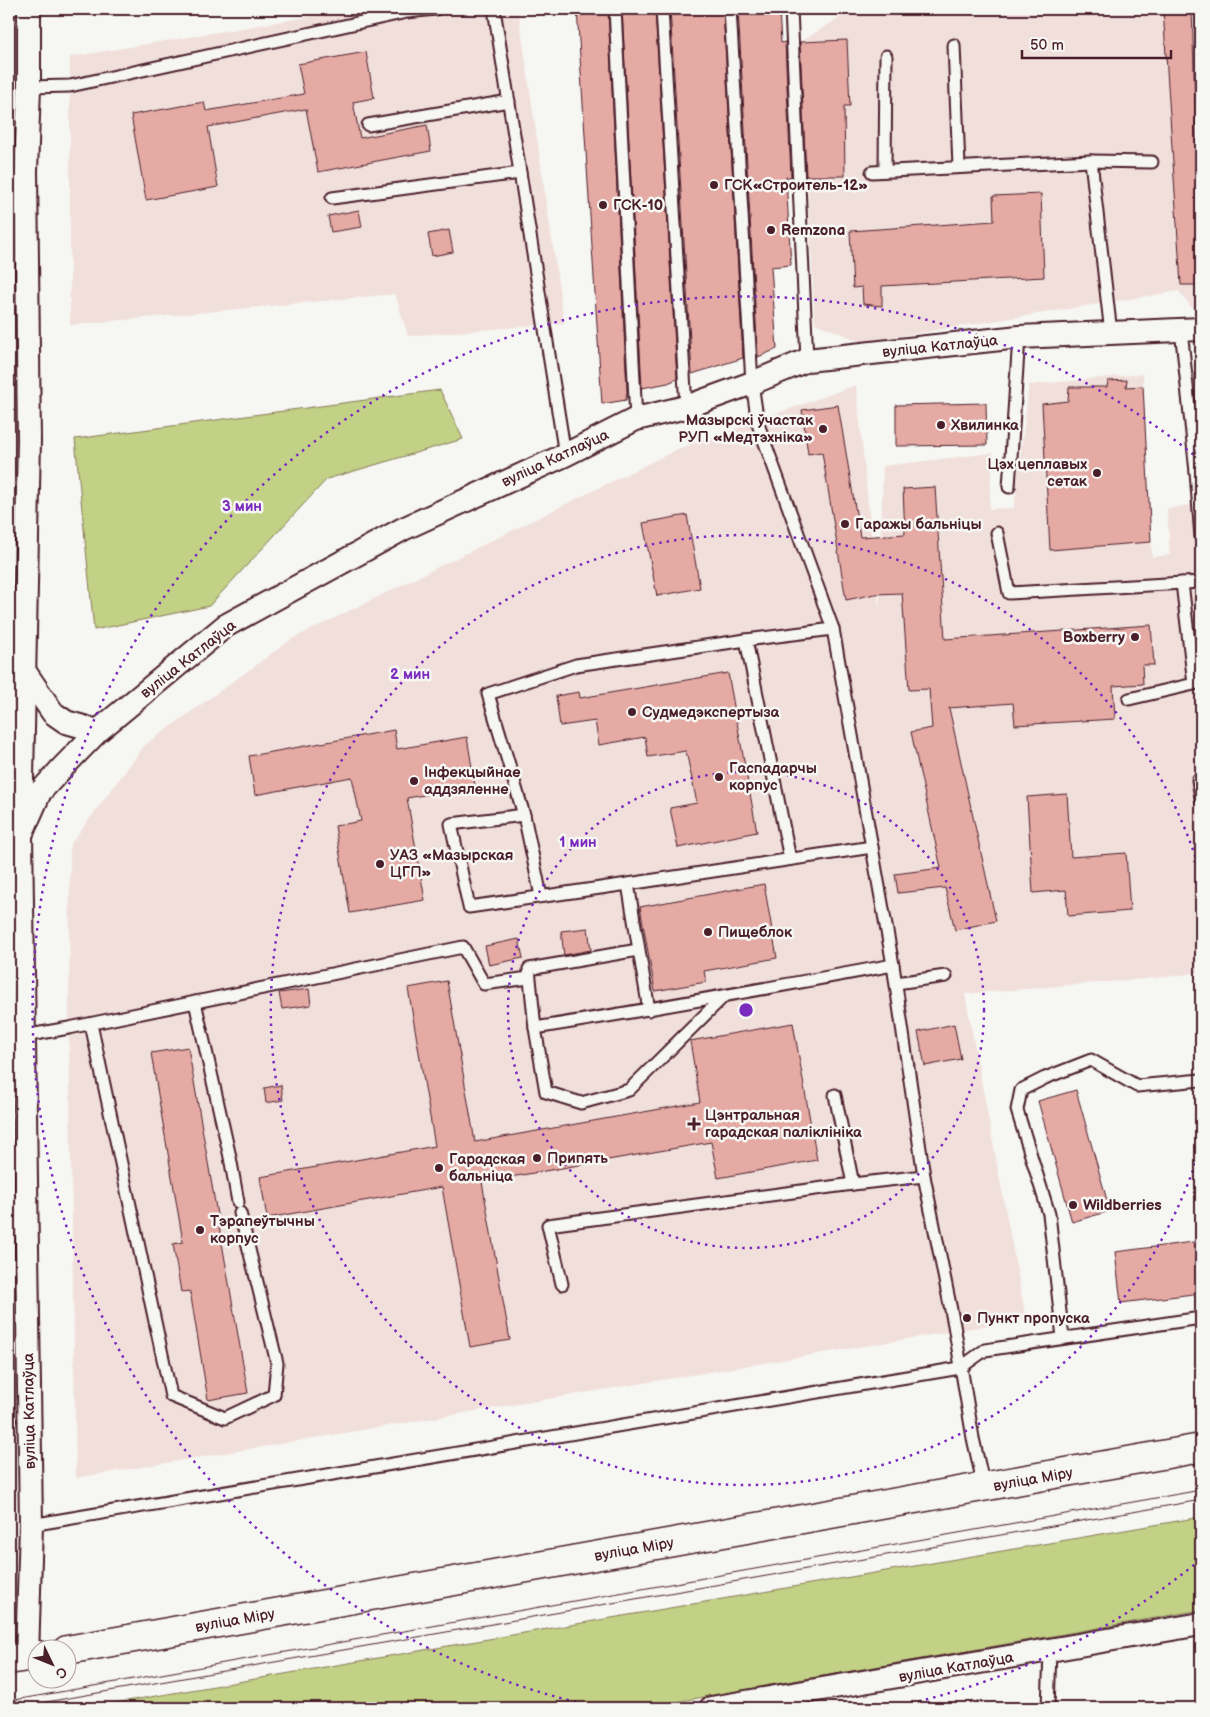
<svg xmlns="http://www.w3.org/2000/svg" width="1210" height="1717" font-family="'Balsamiq Sans',sans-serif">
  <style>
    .built { fill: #f1dfdb }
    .green { fill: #c2d185; stroke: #867858 }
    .building { fill: #e5aaa4; stroke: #4a1f2b }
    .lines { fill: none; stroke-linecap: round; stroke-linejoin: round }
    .service-casing { stroke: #4a1f2b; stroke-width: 15 }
    .minor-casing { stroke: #4a1f2b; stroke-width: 26 }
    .secondary-casing { stroke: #4a1f2b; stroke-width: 31 }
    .service { stroke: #f6f6f2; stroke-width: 11 }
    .minor { stroke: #f6f6f2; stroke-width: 22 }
    .secondary { stroke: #f6f6f2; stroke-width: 28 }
    .tram { stroke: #4a1f2b; stroke-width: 1 }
    .ring { fill: none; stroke: #7b2cbf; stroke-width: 2.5; stroke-dasharray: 2.5 5 }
    .poi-dot { fill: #4a1f2b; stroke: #f6f6f2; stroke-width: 2 }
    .labels { text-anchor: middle; stroke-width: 5; stroke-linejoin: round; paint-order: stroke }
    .poi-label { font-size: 15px; font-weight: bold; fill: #4a1f2b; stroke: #f6f6f2; text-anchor: start }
    .street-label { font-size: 15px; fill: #4a1f2b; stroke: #f6f6f2 }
    .centre { fill: #7b2cbf; stroke: #f6f6f2; stroke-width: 2.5 }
    .ring-label { font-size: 15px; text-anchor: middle; font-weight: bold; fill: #7b2cbf; stroke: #f6f6f2; stroke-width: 5; stroke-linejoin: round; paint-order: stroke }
  </style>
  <rect width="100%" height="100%" fill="#f6f6f2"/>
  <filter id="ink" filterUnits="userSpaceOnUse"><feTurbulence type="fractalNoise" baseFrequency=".02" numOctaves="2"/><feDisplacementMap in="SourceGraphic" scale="10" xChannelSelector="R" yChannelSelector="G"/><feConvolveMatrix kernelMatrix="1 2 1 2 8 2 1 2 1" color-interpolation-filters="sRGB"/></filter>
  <g filter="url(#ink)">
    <g class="built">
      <path d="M 355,9 L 518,9 L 564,323 L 408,336 L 395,294 L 70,325 L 70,57 Z"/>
      <path d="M 854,9 L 1201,9 L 1201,307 L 1192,308 L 1179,291 L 862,342 L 815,323 L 800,42 Z"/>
      <path d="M 1143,374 L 1152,557 L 1170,555 L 1167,509 L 1201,503 L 1201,972 L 1166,977 L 965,994 L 1026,1319 L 76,1478 L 69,1028 L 70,845 L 145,745 L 292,639 L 678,449 L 856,385 L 879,610 L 883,466 L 993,453 L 989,509 L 1014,508 L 1029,385 Z"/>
    </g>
    <g class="green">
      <path d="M 440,390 L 463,439 L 327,479 L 209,606 L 94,630 L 75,439 Z"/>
      <path d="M 1201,1517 L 1201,1610 L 641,1708 L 86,1708 Z"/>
    </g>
    <g class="building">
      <path d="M 577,9 L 608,9 L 627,391 L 626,400 L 602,404 Z"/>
      <path d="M 622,9 L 655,9 L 677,379 L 668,383 L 642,388 Z"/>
      <path d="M 670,9 L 723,9 L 743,358 L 692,374 Z"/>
      <path d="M 738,9 L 779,9 L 781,43 L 785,42 L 791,177 L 786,177 L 791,265 L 771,267 L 777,349 L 758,357 Z"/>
      <path d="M 1163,9 L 1192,9 L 1201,285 L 1181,285 Z"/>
      <path d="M 847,40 L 850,106 L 844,106 L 845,176 L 806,176 L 800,42 Z"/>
      <path d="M 366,52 L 374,98 L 353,102 L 360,138 L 427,125 L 431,151 L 318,172 L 306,109 L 208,127 L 218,187 L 146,200 L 131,115 L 204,102 L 206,111 L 304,94 L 298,64 Z"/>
      <path d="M 1041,194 L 1044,277 L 882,286 L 882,306 L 863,304 L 862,287 L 853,288 L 850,231 L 994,221 L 993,196 Z"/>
      <path d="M 359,210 L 362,227 L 331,232 L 328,216 Z"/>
      <path d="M 449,230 L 453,252 L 432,256 L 428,234 Z"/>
      <path d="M 1127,380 L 1126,387 L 1143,386 L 1151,542 L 1050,550 L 1042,404 L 1068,401 L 1069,387 L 1107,387 L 1108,381 Z"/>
      <path d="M 986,403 L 987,445 L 896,446 L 896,405 Z"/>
      <path d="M 838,405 L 860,537 L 905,534 L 903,489 L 935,487 L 945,639 L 1151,625 L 1154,665 L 1142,665 L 1143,684 L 1113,686 L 1115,719 L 1015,725 L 1013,703 L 949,708 L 996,921 L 955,930 L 945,888 L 898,893 L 895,874 L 941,868 L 911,732 L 932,728 L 929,689 L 909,690 L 902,593 L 875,594 L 846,600 L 822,452 L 808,454 L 802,410 Z"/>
      <path d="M 687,515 L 700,588 L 657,596 L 643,523 Z"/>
      <path d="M 728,673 L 757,832 L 678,848 L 670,808 L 697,803 L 686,751 L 648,757 L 645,737 L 599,745 L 595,721 L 560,726 L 556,696 L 579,692 L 580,698 Z"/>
      <path d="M 394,730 L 397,749 L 467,737 L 475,786 L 407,798 L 425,900 L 350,913 L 335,826 L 361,821 L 352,777 L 255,795 L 249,756 Z"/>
      <path d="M 1067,794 L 1071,857 L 1126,853 L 1130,911 L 1068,916 L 1066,890 L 1033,893 L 1027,797 Z"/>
      <path d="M 764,884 L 777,958 L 704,971 L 706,982 L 655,991 L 640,907 Z"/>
      <path d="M 588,928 L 591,950 L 564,955 L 561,931 Z"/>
      <path d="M 519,939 L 523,958 L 489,965 L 485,946 Z"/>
      <path d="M 447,981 L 475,1142 L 700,1102 L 690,1041 L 793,1023 L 817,1160 L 718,1178 L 711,1142 L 482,1182 L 510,1340 L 470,1347 L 442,1187 L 267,1218 L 260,1177 L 435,1146 L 408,988 Z"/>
      <path d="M 309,989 L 311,1005 L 282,1009 L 279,993 Z"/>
      <path d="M 954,1024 L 961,1059 L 925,1066 L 918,1032 Z"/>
      <path d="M 188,1047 L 248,1393 L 208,1400 L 190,1291 L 181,1292 L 173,1244 L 183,1242 L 151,1053 Z"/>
      <path d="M 281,1085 L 283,1100 L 266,1103 L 264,1088 Z"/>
      <path d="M 1076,1090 L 1110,1211 L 1072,1222 L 1038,1101 Z"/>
      <path d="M 1201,1241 L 1201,1293 L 1121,1303 L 1115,1252 Z"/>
    </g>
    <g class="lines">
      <defs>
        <g id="service">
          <path d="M 494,9 L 565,455"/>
          <path d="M 615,9 L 636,419"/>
          <path d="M 662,9 L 686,407"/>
          <path d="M 730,9 L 752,383 L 758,424 L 833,629 L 893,965 L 924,1176 L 954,1325 L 973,1438 L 984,1487"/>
          <path d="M 791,9 L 807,360"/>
          <path d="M 954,45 L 959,167"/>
          <path d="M 29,87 L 70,86 L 407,12 L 436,9"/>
          <path d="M 368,125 L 509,101"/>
          <path d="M 1091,161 L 1111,333"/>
          <path d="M 885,171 L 886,56"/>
          <path d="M 872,172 L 1091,161 L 1152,162"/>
          <path d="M 332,198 L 520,173"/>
          <path d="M 1181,329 L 1196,472 L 1201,471"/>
          <path d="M 1196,472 L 1201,538"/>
          <path d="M 1009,487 L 1019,337"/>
          <path d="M 997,533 L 1009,593 L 1201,582"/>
          <path d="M 746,640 L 790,859"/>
          <path d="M 1129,699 L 1194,684 L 1182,583"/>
          <path d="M 1201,779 L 1198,780 L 1201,798"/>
          <path d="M 524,815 L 451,824 L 469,907 L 628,884"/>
          <path d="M 541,896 L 524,815 L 488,694 L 576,665 L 746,640 L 833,629"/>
          <path d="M 896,983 L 946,976"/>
          <path d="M 724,996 L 629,1090 L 581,1103 L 546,1092 L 535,1028 C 655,1009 774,987 893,965"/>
          <path d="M 195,1002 L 230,1157 L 238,1202"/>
          <path d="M 649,1010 L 628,884 L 872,847"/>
          <path d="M 91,1024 L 171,1396 L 225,1418 L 274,1395 L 277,1363 L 240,1213"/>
          <path d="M 535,1028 L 529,969 L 638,950"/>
          <path d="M 24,1036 L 69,1028 L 463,947 L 484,984 L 529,978"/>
          <path d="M 835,1095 L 853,1184"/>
          <path d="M 562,1284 L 548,1225 L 853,1184 L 924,1176"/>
          <path d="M 1063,1338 L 1049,1214 L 1017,1110 L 1021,1090 L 1045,1078 L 1091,1060 L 1137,1086 L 1201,1080"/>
          <path d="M 31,1525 L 960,1368 L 985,1350 L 1201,1318"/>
          <path d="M 1048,1708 L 1050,1651"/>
        </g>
        <g id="minor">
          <path d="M 23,669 L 53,713 L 66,722 L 98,731"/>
          <path d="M 21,826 L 29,440 L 26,171 L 29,87 L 29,9"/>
          <path d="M 27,1657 L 31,1525 L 21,835 L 40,792 L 63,767 L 98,731 L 225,626 L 403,529 L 565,455 L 636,419 L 686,407 L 752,383 L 807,360 L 1019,337 L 1201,329"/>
          <path d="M 711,1708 L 1201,1624"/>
        </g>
        <g id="secondary">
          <path d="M 67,1650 L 1201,1448"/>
          <path d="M 9,1660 L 38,1655"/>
        </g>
      </defs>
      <use href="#service" class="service-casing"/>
      <use href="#minor" class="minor-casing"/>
      <use href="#secondary" class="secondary-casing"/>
      <use href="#service" class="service"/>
      <use href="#minor" class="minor"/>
      <use href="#secondary" class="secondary"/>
      <g class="tram">
        <path d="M 9,1701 L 1201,1490"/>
        <path d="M 12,1708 L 1201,1500"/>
      </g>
    </g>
  </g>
  <g class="ring">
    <circle cx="746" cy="1010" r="238"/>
    <path d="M1200 1149A475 475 0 1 1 1200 871"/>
    <path d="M1200 1560A713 713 0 0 1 894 1707M598 1707A713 713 0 1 1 1200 460"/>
  </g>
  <g class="poi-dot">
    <circle cx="714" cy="185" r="5"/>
    <circle cx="603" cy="205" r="5"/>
    <circle cx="771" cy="230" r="5"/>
    <circle cx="941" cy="425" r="5"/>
    <circle cx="823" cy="429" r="5"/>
    <circle cx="1097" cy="473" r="5"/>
    <circle cx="845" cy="524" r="5"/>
    <circle cx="1135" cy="637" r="5"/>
    <circle cx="632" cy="712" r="5"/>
    <circle cx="719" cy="777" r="5"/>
    <circle cx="414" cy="781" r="5"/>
    <circle cx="380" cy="864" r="5"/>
    <circle cx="708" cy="932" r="5"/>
    <path d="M691.5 1116.5h5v5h5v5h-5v5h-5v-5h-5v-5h5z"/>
    <circle cx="537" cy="1158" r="5"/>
    <circle cx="439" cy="1168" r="5"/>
    <circle cx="1073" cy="1205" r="5"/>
    <circle cx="200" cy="1230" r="5"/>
    <circle cx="967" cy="1318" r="5"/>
  </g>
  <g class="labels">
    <g class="poi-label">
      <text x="724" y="190">ГСК«Строитель-12»</text>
      <text x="613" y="210">ГСК-10</text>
      <text x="781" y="235">Remzona</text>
      <text x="813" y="425" text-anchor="end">Мазырскі ўчастак<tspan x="813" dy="17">РУП «Медтэхніка»</tspan></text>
      <text x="951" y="430">Хвилинка</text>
      <text x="1087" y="469" text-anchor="end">Цэх цеплавых<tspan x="1087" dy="17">сетак</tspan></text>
      <text x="855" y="529">Гаражы бальніцы</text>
      <text x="1125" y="642" text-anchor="end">Boxberry</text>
      <text x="642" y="717">Судмедэкспертыза</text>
      <text x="729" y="773">Гаспадарчы<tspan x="729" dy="17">корпус</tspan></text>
      <text x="424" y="777">Інфекцыйнае<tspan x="424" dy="17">аддзяленне</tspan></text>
      <text x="390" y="860">УАЗ «Мазырская<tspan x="390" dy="17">ЦГП»</tspan></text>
      <text x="718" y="937">Пищеблок</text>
      <text x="705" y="1120">Цэнтральная<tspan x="705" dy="17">гарадская паліклініка</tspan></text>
      <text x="547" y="1163">Припять</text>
      <text x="449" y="1164">Гарадская<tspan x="449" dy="17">бальніца</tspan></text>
      <text x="1083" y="1210">Wildberries</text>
      <text x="210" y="1226">Тэрапеўтычны<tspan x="210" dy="17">корпус</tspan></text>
      <text x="977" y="1323">Пункт пропуска</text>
    </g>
    <g class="street-label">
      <text transform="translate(940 346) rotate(-6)" y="5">вуліца Катлаўца</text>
      <text transform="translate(555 458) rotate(-25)" y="5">вуліца Катлаўца</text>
      <text transform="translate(188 659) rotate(-38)" y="5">вуліца Катлаўца</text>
      <text transform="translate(29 1411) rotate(-91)" y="5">вуліца Катлаўца</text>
      <text transform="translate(1033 1479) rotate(-10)" y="5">вуліца Міру</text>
      <text transform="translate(634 1549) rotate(-10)" y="5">вуліца Міру</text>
      <text transform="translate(235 1620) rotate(-10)" y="5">вуліца Міру</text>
      <text transform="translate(956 1667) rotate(-10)" y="5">вуліца Катлаўца</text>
    </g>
  </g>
  <circle cx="746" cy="1010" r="8" class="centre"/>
  <g class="ring-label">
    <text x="242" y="511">3 мин</text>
    <text x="410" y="679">2 мин</text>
    <text x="578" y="847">1 мин</text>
  </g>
  <rect width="1210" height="1717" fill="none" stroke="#f6f6f2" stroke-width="30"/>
  <rect x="15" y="15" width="1180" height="1687" fill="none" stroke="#4a1f2b" stroke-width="2" filter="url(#ink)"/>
  <g transform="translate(52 1664) rotate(133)"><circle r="24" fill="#f6f6f2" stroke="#b1a0a2"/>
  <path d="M0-4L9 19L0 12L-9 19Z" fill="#4a1f2b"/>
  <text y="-8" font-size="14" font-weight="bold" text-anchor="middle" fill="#4a1f2b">С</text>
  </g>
  <path d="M1022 50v8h149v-8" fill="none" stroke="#4a1f2b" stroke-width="2.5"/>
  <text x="1030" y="50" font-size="15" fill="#4a1f2b" stroke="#f6f6f2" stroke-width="4" paint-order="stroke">50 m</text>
</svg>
